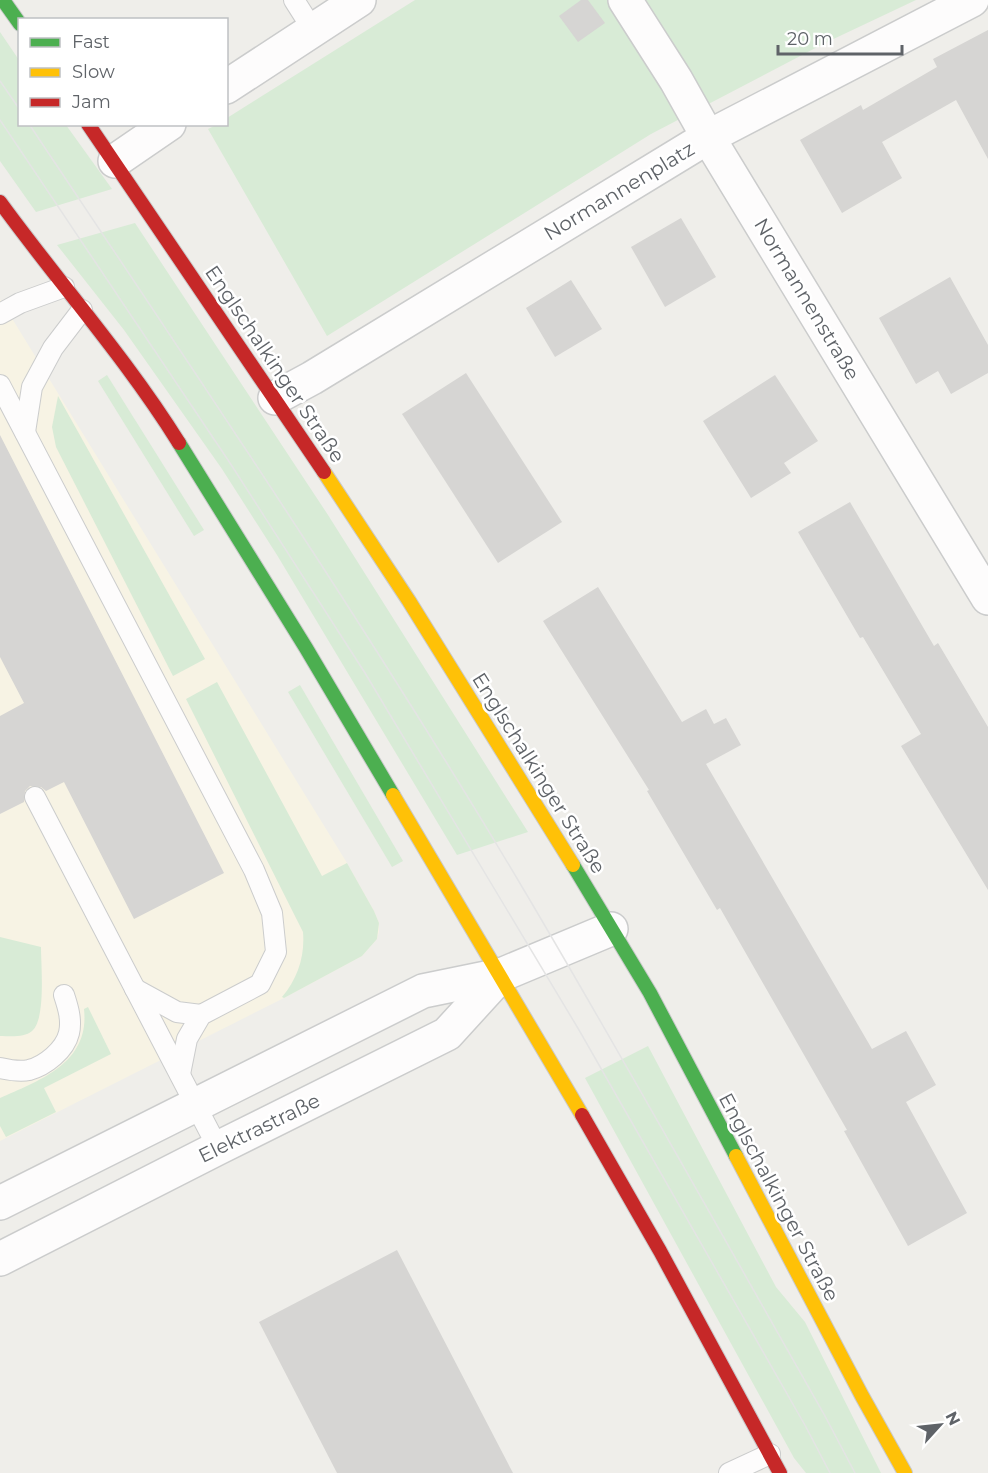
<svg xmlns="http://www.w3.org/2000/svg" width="988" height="1473" font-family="Montserrat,sans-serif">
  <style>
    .commercial { fill: #f7f3e4 }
    .green { fill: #d8ebd6 }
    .building { fill: #d6d5d3 }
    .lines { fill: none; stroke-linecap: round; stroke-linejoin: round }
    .lane-casing { stroke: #cbcccc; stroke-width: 22 }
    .street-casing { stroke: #cbcccc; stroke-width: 36 }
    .fast-casing { stroke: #cacacb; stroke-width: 16 }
    .slow-casing { stroke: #cacacb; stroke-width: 16 }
    .jam-casing { stroke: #cacacb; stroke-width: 16 }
    .lane { stroke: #fdfcfc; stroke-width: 20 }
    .street { stroke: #fdfcfc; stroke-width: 33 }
    .fast { stroke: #4caf50; stroke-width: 14 }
    .slow { stroke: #ffc107; stroke-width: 14 }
    .jam { stroke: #c62828; stroke-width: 14 }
    .tram { stroke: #e4e4e4; stroke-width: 1.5 }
    .labels { text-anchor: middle; stroke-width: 5; stroke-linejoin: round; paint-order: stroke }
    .street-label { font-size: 20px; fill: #5f6368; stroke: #fff }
  </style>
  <rect width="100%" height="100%" fill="#efeeea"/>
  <path class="commercial" d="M 0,299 L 347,863 L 374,911 L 379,923 L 379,932 L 377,939 L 362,956 L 284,998 L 0,1141 Z"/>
  <g class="green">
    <path d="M 415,0 L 916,0 L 825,43 L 651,134 L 327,336 L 208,129 L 216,125 L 226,124 L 227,118 Z"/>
    <path d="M 0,32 L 19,60 L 20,124 L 66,125 L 112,189 L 36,212 L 0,161 Z"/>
    <path d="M 135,223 L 328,515 L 528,832 L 457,855 L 277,555 L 222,469 L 124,330 L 57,245 Z"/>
    <path d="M 107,375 L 204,530 L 194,536 L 98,381 Z"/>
    <path d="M 58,396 L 205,659 L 173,676 L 56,447 L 52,427 Z"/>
    <path d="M 217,682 L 322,876 L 347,863 L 374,911 L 379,923 L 377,939 L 362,956 L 284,998 L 282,997 C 298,978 305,956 303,932 L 186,699 Z"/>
    <path d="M 300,685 L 403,861 L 392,867 L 288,692 Z"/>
    <path d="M 0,937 L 41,947 C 41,965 46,1020 32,1031 C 24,1038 10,1036 0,1036 Z"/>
    <path d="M 88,1007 L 111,1054 L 44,1088 L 56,1112 L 6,1137 L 0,1126 L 0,1098 C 40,1080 90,1063 84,1009 Z"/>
    <path d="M 648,1046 L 776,1287 L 805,1322 L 881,1473 L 806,1473 L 794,1458 L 585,1078 Z"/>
  </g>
  <g class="building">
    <path d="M 581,0 L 588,0 L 605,23 L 578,42 L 559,16 Z"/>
    <path d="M 988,30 L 988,159 L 956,100 L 882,142 L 902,178 L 842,213 L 800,140 L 861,105 L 863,110 L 937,67 L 933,59 Z"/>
    <path d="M 681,218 L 716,277 L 665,307 L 631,247 Z"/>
    <path d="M 950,277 L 988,345 L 988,373 L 951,394 L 938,371 L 916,384 L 879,318 Z"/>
    <path d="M 571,280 L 602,329 L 555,357 L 526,308 Z"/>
    <path d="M 466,373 L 562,522 L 498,563 L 402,414 Z"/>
    <path d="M 775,375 L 818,441 L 784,463 L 791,473 L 751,498 L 703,421 Z"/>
    <path d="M 0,435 L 224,873 L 134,919 L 64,782 L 46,791 L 41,787 L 30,786 L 25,791 L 24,802 L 0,814 L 0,716 L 24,703 L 0,657 Z"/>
    <path d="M 850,502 L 934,646 L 938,643 L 988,727 L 988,890 L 901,746 L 921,734 L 863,637 L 860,638 L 798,532 Z"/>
    <path d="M 598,587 L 682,722 L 706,709 L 714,724 L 726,718 L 741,745 L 706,764 L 872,1049 L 906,1031 L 936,1085 L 906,1102 L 967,1213 L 908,1246 L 844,1131 L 847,1130 L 720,908 L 717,910 L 647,791 L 649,790 L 543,621 Z"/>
    <path d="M 397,1250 L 513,1473 L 337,1473 L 259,1322 Z"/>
  </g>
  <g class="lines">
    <defs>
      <g id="lane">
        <path d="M 294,0 L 313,30"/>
        <path d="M 0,314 L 20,303 L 64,287"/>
        <path d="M 0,385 L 254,870 L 272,913 L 276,952 L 260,984 L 201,1015 L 187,1039 L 180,1074"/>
        <path d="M 25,432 L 32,387 L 53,348 L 82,310"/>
        <path d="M 35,797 L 218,1148"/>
        <path d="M 135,989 L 177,1012 L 201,1015"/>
        <path d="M 0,1068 C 9,1070 20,1072 29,1070 C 45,1066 65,1050 69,1033 C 72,1020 68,1007 64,995"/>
        <path d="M 729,1473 L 770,1454"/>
      </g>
      <g id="street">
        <path d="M 625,0 L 676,80 L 708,137 L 988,598"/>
        <path d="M 226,87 L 359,0"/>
        <path d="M 115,161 L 169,124"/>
        <path d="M 275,398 L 312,378 L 708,137 L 972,0"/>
        <path d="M 0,1203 L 423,991 L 501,975 L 611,929"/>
        <path d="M 0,1259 L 218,1148 L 447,1034 L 501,975"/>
      </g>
      <g id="fast">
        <path d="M 3,0 L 20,24"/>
        <path d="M 179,443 L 306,648 L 393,795"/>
        <path d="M 573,865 L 650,993 L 736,1156"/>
      </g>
      <g id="slow">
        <path d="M 324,472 L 409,601 L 573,865"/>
        <path d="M 393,795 L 582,1115"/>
        <path d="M 736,1156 L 862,1396 L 905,1473"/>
      </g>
      <g id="jam">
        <path d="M 88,124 L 324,472"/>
        <path d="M 0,202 C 59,283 126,358 179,443"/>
        <path d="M 582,1115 L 660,1251 L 780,1473"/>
      </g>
    </defs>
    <use href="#lane" class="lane-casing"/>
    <use href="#street" class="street-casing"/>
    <use href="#fast" class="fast-casing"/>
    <use href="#slow" class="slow-casing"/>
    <use href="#jam" class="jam-casing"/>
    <use href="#lane" class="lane"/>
    <use href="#street" class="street"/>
    <use href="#fast" class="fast"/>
    <use href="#slow" class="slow"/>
    <use href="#jam" class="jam"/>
    <g class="tram">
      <path d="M 0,81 L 20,110"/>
      <path d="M 0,120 L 230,463 L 365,673 L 579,1030 L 806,1427 L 830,1473"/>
      <path d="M 29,124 C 196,374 364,622 518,880 C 623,1057 723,1237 825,1416 L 855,1473"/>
    </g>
  </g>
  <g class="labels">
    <g class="street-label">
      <text transform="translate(619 191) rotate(-31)" y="7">Normannenplatz</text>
      <text transform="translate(807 299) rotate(59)" y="7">Normannenstraße</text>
      <text transform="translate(275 364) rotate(56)" y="7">Englschalkinger Straße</text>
      <text transform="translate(539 773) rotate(58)" y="7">Englschalkinger Straße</text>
      <text transform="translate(259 1128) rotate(-26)" y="7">Elektrastraße</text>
      <text transform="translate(779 1197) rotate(62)" y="7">Englschalkinger Straße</text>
    </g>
  </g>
  <rect x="18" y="18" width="210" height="108" fill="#ffffff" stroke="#bfc1c3" stroke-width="1.5"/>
  <rect x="30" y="38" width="30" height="9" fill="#4caf50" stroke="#bfc1c3" stroke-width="1.5"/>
  <text x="72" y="48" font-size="18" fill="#5f6368">Fast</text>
  <rect x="30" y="68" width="30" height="9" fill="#ffc107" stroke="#bfc1c3" stroke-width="1.5"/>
  <text x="72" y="78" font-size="18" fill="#5f6368">Slow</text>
  <rect x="30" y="98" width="30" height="9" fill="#c62828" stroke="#bfc1c3" stroke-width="1.5"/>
  <text x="72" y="108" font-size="18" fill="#5f6368">Jam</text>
  <g transform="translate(940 1425) rotate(63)" stroke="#ffffff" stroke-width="4.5" paint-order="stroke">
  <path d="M0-4.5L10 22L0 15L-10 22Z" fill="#5f6368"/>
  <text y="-9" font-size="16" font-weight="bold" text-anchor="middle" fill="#5f6368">N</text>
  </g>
  <path d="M778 45v9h124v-9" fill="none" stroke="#5f6368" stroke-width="3"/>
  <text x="787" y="45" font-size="18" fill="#5f6368" stroke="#ffffff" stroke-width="4.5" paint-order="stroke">20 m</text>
</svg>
